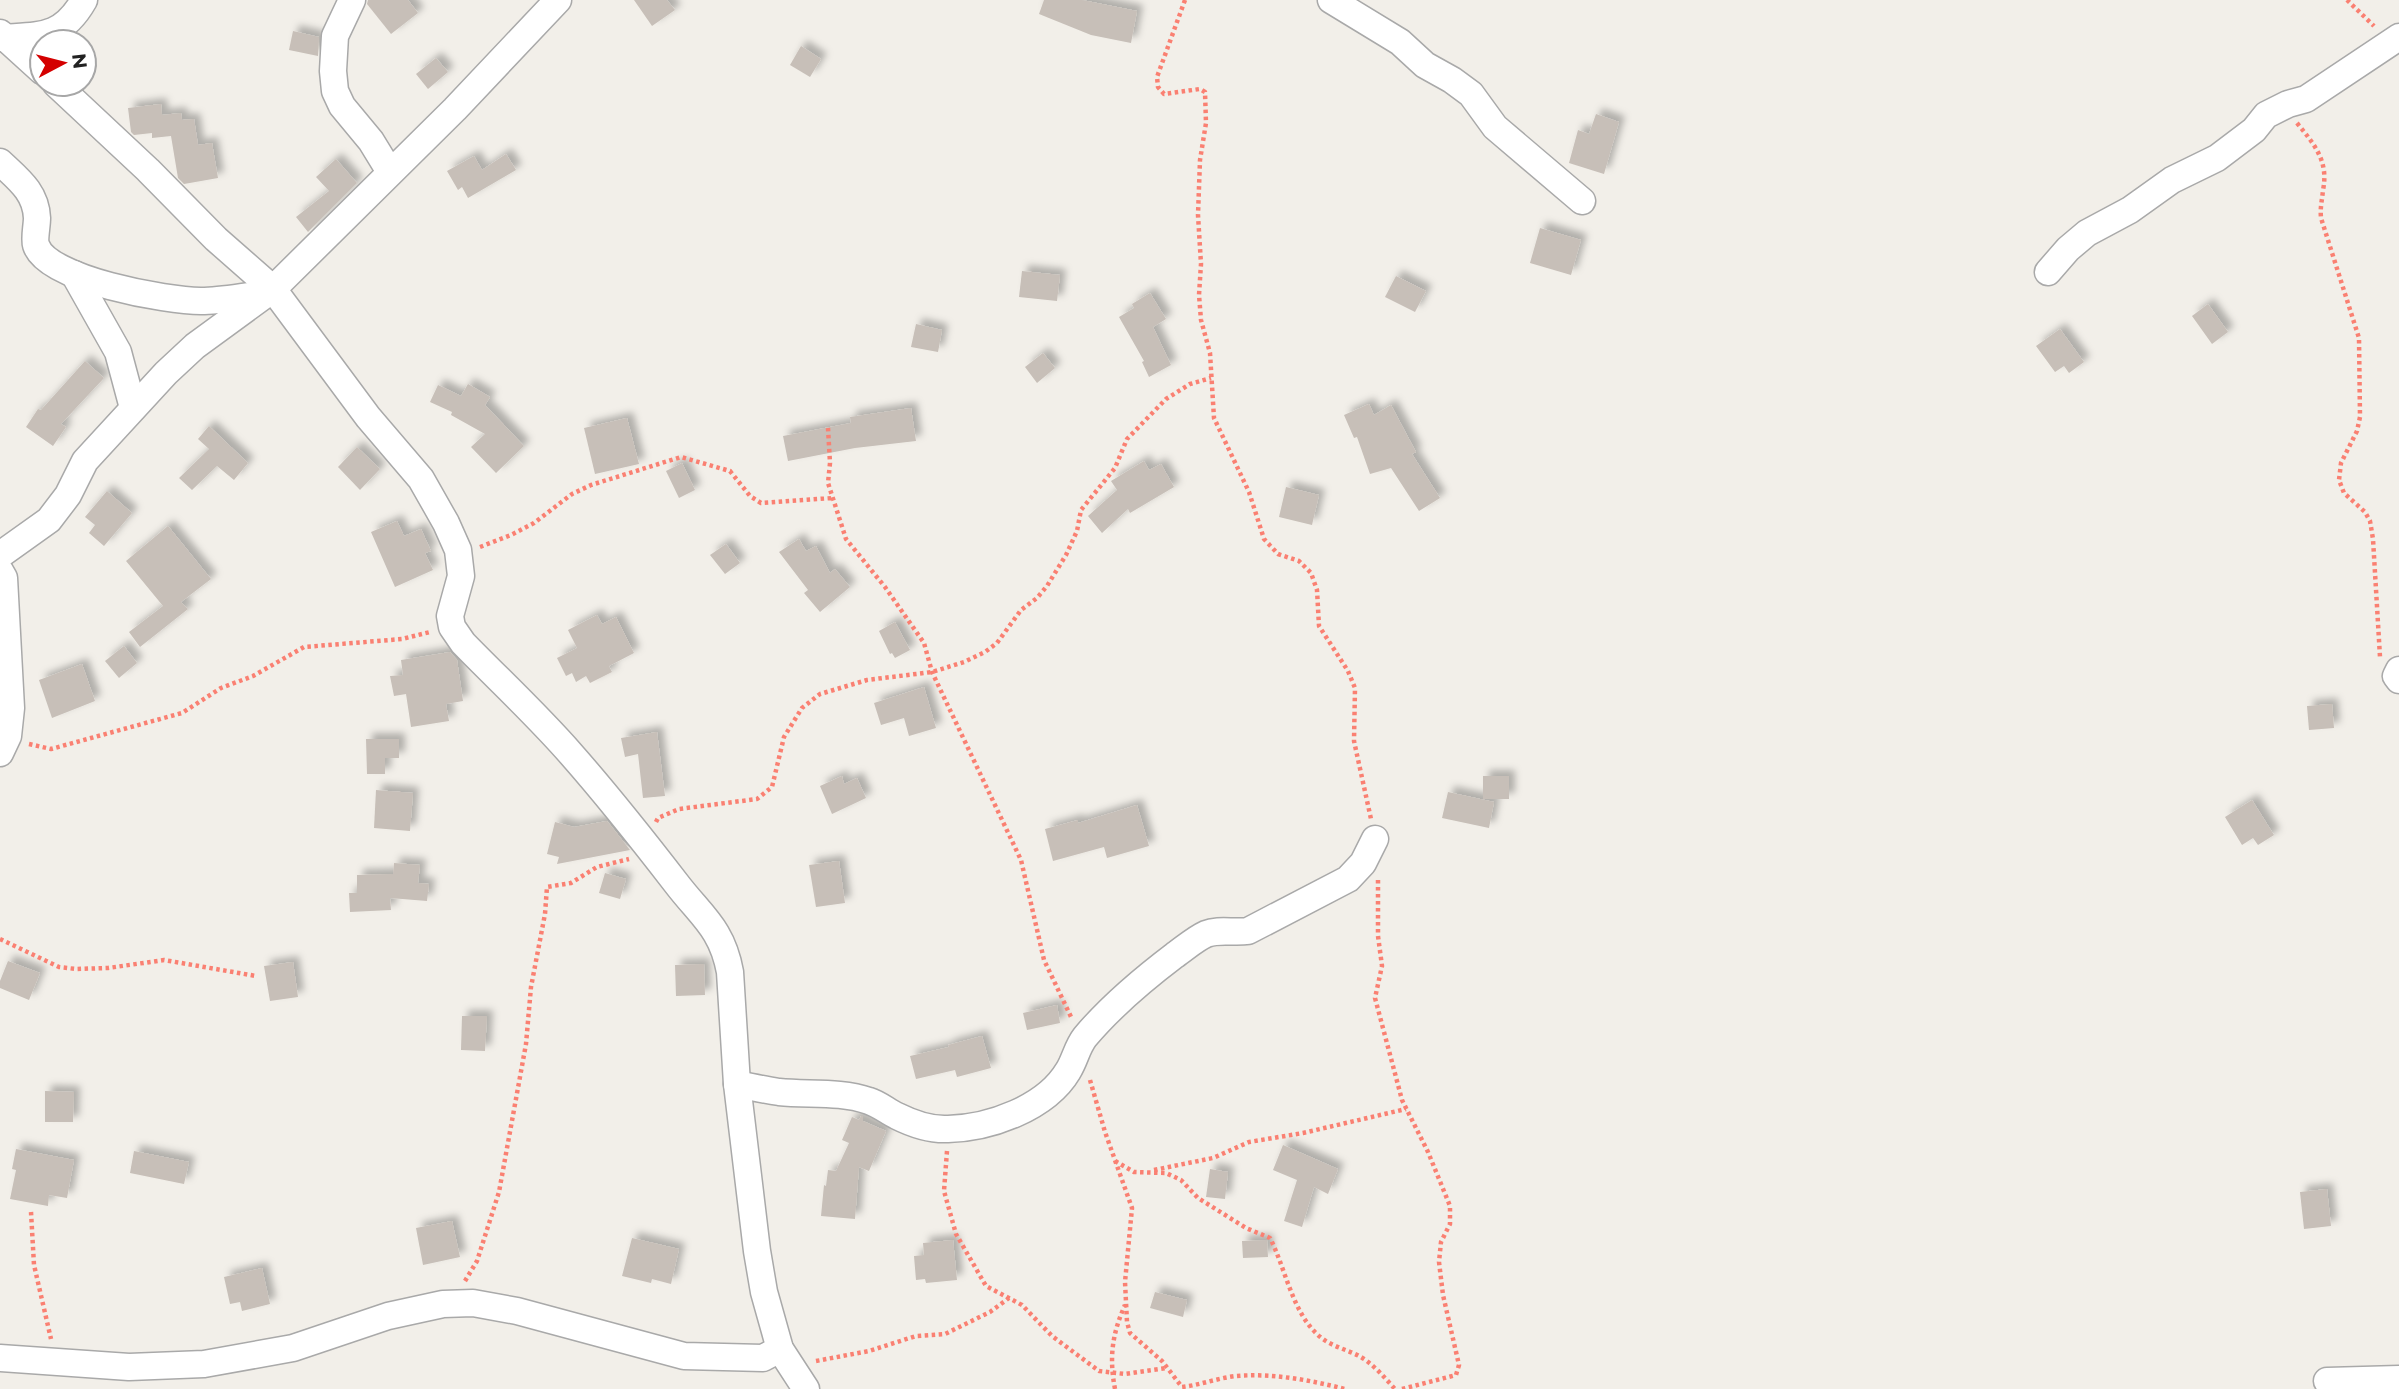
<svg xmlns="http://www.w3.org/2000/svg" width="2399" height="1389" font-family="Montserrat,sans-serif">
  <style>
    .building { fill: #c7bfb8; filter: url(#shadow) }
    .lines { fill: none; stroke-linecap: round; stroke-linejoin: round }
    .minor-casing { stroke: #a9a9a9; stroke-width: 29 }
    .path { stroke: #fa8072; stroke-width: 4.5; stroke-dasharray: 3.5 3.5; stroke-linecap: butt }
    .minor { stroke: #fff; stroke-width: 26 }
  </style>
  <defs>
    <filter id="shadow"><feDropShadow dx="6" dy="-6" stdDeviation="3.5" flood-color="#0004"/></filter>
  </defs>
  <rect width="100%" height="100%" fill="#f2efe9"/>
  <g class="building">
    <path d="M 368,0 L 408,0 L 418,13 L 391,34 L 367,4 Z"/>
    <path d="M 634,0 L 667,0 L 675,10 L 652,26 Z"/>
    <path d="M 1044,0 L 1082,0 L 1137,11 L 1131,43 L 1091,35 L 1039,14 Z"/>
    <path d="M 293,31 L 319,37 L 318,56 L 289,50 Z"/>
    <path d="M 801,46 L 821,59 L 810,77 L 790,65 Z"/>
    <path d="M 436,58 L 448,72 L 428,89 L 416,74 Z"/>
    <path d="M 161,104 L 162,115 L 181,113 L 182,120 L 194,119 L 198,145 L 212,143 L 218,178 L 184,184 L 178,178 L 171,136 L 152,138 L 152,133 L 134,135 L 131,132 L 128,108 Z"/>
    <path d="M 1596,114 L 1619,122 L 1604,174 L 1569,163 L 1578,130 L 1589,134 Z"/>
    <path d="M 506,154 L 516,170 L 468,198 L 462,187 L 458,190 L 447,171 L 474,156 L 482,170 Z"/>
    <path d="M 336,159 L 357,183 L 308,232 L 296,217 L 329,191 L 316,177 Z"/>
    <path d="M 1540,228 L 1581,240 L 1571,275 L 1530,263 Z"/>
    <path d="M 1022,271 L 1060,275 L 1057,301 L 1019,297 Z"/>
    <path d="M 1396,276 L 1426,291 L 1415,312 L 1385,297 Z"/>
    <path d="M 1150,293 L 1166,319 L 1153,327 L 1171,365 L 1149,377 L 1142,362 L 1144,361 L 1119,317 L 1134,308 L 1132,304 Z"/>
    <path d="M 2208,304 L 2228,332 L 2212,344 L 2192,316 Z"/>
    <path d="M 916,324 L 942,330 L 938,352 L 911,347 Z"/>
    <path d="M 2060,329 L 2084,362 L 2069,373 L 2064,366 L 2055,372 L 2036,346 Z"/>
    <path d="M 1043,353 L 1055,368 L 1037,383 L 1025,367 Z"/>
    <path d="M 85,361 L 104,378 L 61,424 L 66,427 L 53,446 L 26,427 L 38,409 L 41,410 Z"/>
    <path d="M 468,384 L 490,397 L 485,405 L 524,446 L 496,473 L 471,447 L 485,434 L 451,415 L 452,412 L 430,402 L 438,385 L 461,396 Z"/>
    <path d="M 1369,404 L 1374,415 L 1391,405 L 1416,452 L 1412,454 L 1440,498 L 1419,511 L 1391,468 L 1370,474 L 1357,437 L 1354,438 L 1344,415 Z"/>
    <path d="M 911,408 L 916,441 L 855,448 L 788,461 L 783,436 L 851,423 L 850,417 Z"/>
    <path d="M 627,418 L 639,464 L 595,474 L 584,428 Z"/>
    <path d="M 209,426 L 248,463 L 234,480 L 217,466 L 192,490 L 179,478 L 209,449 L 198,439 Z"/>
    <path d="M 357,447 L 380,469 L 360,490 L 338,467 Z"/>
    <path d="M 1144,461 L 1149,470 L 1161,464 L 1174,487 L 1130,513 L 1128,509 L 1102,533 L 1088,516 L 1117,490 L 1111,481 Z"/>
    <path d="M 682,463 L 695,490 L 679,498 L 666,471 Z"/>
    <path d="M 1286,487 L 1319,495 L 1312,525 L 1279,517 Z"/>
    <path d="M 107,491 L 132,513 L 104,546 L 89,533 L 95,525 L 85,517 Z"/>
    <path d="M 397,521 L 404,536 L 421,529 L 431,551 L 425,553 L 433,570 L 395,587 L 371,532 Z"/>
    <path d="M 168,526 L 211,579 L 181,602 L 188,609 L 140,647 L 129,632 L 163,606 L 126,561 Z"/>
    <path d="M 799,539 L 806,551 L 816,546 L 830,573 L 835,569 L 850,587 L 820,612 L 804,593 L 808,590 L 779,552 Z"/>
    <path d="M 726,544 L 740,563 L 725,574 L 710,555 Z"/>
    <path d="M 597,615 L 602,624 L 616,617 L 634,653 L 609,666 L 612,672 L 590,683 L 586,676 L 576,682 L 572,673 L 566,676 L 557,658 L 577,648 L 568,630 Z"/>
    <path d="M 895,622 L 910,650 L 895,658 L 892,653 L 890,654 L 879,631 Z"/>
    <path d="M 124,646 L 137,663 L 119,678 L 105,661 Z"/>
    <path d="M 450,652 L 457,660 L 463,701 L 446,704 L 449,721 L 411,727 L 406,694 L 394,696 L 390,676 L 403,675 L 401,660 Z"/>
    <path d="M 82,664 L 95,701 L 52,718 L 39,680 Z"/>
    <path d="M 924,687 L 936,728 L 909,736 L 904,718 L 881,725 L 874,703 Z"/>
    <path d="M 2332,704 L 2334,728 L 2309,730 L 2307,706 Z"/>
    <path d="M 657,732 L 665,796 L 643,798 L 638,754 L 625,757 L 621,738 Z"/>
    <path d="M 366,739 L 399,739 L 399,758 L 385,758 L 385,774 L 367,774 Z"/>
    <path d="M 842,776 L 844,784 L 857,778 L 866,798 L 832,814 L 820,786 Z"/>
    <rect x="1483" y="776" width="26" height="23"/>
    <path d="M 376,790 L 413,793 L 410,831 L 374,828 Z"/>
    <path d="M 1448,792 L 1494,802 L 1489,828 L 1442,818 Z"/>
    <path d="M 2252,800 L 2274,835 L 2258,845 L 2253,838 L 2242,845 L 2225,817 Z"/>
    <path d="M 1137,805 L 1149,846 L 1107,858 L 1104,847 L 1053,861 L 1045,829 L 1078,820 L 1078,823 Z"/>
    <path d="M 607,821 L 630,850 L 557,864 L 559,857 L 547,854 L 555,822 L 574,827 Z"/>
    <path d="M 839,861 L 845,903 L 816,907 L 809,865 Z"/>
    <path d="M 394,863 L 420,865 L 418,883 L 429,884 L 427,901 L 390,898 L 391,910 L 350,912 L 349,893 L 357,893 L 357,875 L 393,874 Z"/>
    <path d="M 605,873 L 626,879 L 620,899 L 599,893 Z"/>
    <path d="M 8,961 L 40,973 L 29,1000 L 0,988 L 0,981 Z"/>
    <path d="M 293,962 L 298,997 L 270,1001 L 264,966 Z"/>
    <path d="M 704,964 L 705,995 L 676,996 L 675,965 Z"/>
    <path d="M 1057,1005 L 1060,1023 L 1027,1030 L 1023,1013 Z"/>
    <path d="M 462,1016 L 487,1016 L 485,1051 L 461,1050 Z"/>
    <path d="M 982,1036 L 991,1068 L 957,1077 L 955,1070 L 916,1079 L 910,1056 L 949,1047 L 948,1045 Z"/>
    <path d="M 45,1091 L 74,1092 L 73,1122 L 45,1122 Z"/>
    <path d="M 861,1116 L 863,1116 L 863,1121 L 886,1131 L 869,1171 L 859,1167 L 855,1219 L 821,1216 L 824,1185 L 826,1186 L 828,1170 L 836,1171 L 849,1143 L 842,1140 L 852,1117 L 859,1120 Z"/>
    <path d="M 1283,1145 L 1338,1169 L 1328,1194 L 1314,1187 L 1302,1227 L 1284,1221 L 1297,1180 L 1273,1170 Z"/>
    <path d="M 16,1149 L 74,1160 L 67,1198 L 49,1195 L 48,1206 L 10,1199 L 16,1170 L 12,1169 Z"/>
    <path d="M 134,1151 L 189,1162 L 184,1184 L 130,1173 Z"/>
    <path d="M 1210,1169 L 1228,1172 L 1225,1199 L 1206,1197 Z"/>
    <path d="M 2327,1189 L 2331,1226 L 2304,1229 L 2300,1192 Z"/>
    <path d="M 452,1221 L 460,1257 L 423,1265 L 416,1228 Z"/>
    <path d="M 632,1238 L 679,1249 L 671,1284 L 652,1279 L 651,1283 L 622,1276 Z"/>
    <path d="M 953,1240 L 957,1280 L 926,1283 L 925,1279 L 916,1280 L 914,1256 L 924,1255 L 923,1243 Z"/>
    <path d="M 1267,1240 L 1268,1257 L 1243,1258 L 1242,1241 Z"/>
    <path d="M 262,1268 L 270,1304 L 242,1311 L 240,1302 L 230,1304 L 224,1277 Z"/>
    <path d="M 1155,1292 L 1187,1300 L 1183,1317 L 1150,1308 Z"/>
  </g>
  <g class="lines">
    <defs>
      <g id="minor">
        <path d="M 352,0 L 335,36 L 333,71 L 335,91 L 342,106 L 371,141 L 390,172"/>
        <path d="M 1331,0 L 1400,42 L 1425,65 L 1452,80 L 1471,94 L 1495,127 L 1582,201"/>
        <path d="M 0,33 L 42,71"/>
        <path d="M 0,38 C 40,35 62,39 84,0"/>
        <path d="M 56,84 L 148,170 L 216,239 L 273,289 L 368,417 L 421,479 L 446,523 L 458,550 L 461,576 L 450,616 L 452,627 L 463,643 C 499,680 537,715 571,754 C 608,796 642,839 676,883 C 701,916 722,928 730,972 L 737,1084 L 757,1251 L 764,1292 L 780,1349 L 806,1389"/>
        <path d="M 0,162 C 18,179 36,192 37,218 C 37,226 34,239 36,245 C 47,280 168,301 201,301 C 222,301 244,296 265,294"/>
        <path d="M 2048,272 L 2068,249 L 2087,233 L 2130,210 L 2172,180 L 2217,158 L 2254,130 L 2266,115 L 2288,104 L 2306,99 L 2399,37"/>
        <path d="M 74,274 L 118,352 L 133,408"/>
        <path d="M 0,555 L 49,520 L 68,495 L 85,461 L 166,373 L 195,346 L 273,289 L 455,109 L 558,0"/>
        <path d="M 0,571 L 4,578 L 11,708 L 8,736 L 0,753"/>
        <path d="M 2399,670 L 2396,676 L 2399,680"/>
        <path d="M 737,1084 C 751,1087 765,1090 779,1092 C 809,1095 840,1091 869,1101 C 879,1104 888,1112 897,1116 C 913,1124 930,1130 948,1129 C 990,1128 1046,1108 1068,1071 C 1075,1060 1077,1047 1085,1037 C 1111,1006 1142,980 1175,955 C 1185,948 1195,939 1206,934 C 1218,929 1234,933 1248,931 L 1348,879 L 1363,863 L 1375,839"/>
        <path d="M 0,1358 L 129,1367 L 204,1364 L 293,1348 L 388,1316 L 443,1304 L 473,1303 L 517,1311 L 684,1356 L 763,1358 L 780,1349"/>
        <path d="M 2327,1381 L 2399,1379"/>
      </g>
    </defs>
    <use href="#minor" class="minor-casing"/>
    <g class="path">
      <path d="M 1185,0 L 1157,77 L 1158,87 L 1164,94 L 1200,89 L 1205,92 L 1206,123 L 1200,160 L 1198,215 L 1201,264 L 1199,295 L 1201,320 L 1210,353 L 1214,418 L 1249,492 L 1264,539 L 1278,554 L 1299,561 L 1311,573 L 1317,590 L 1319,626 L 1348,671 L 1355,688 L 1354,741 L 1371,819"/>
      <path d="M 2347,0 L 2374,26"/>
      <path d="M 2297,123 C 2314,144 2329,161 2323,190 C 2322,201 2320,207 2321,218 L 2359,338 L 2360,417 L 2357,431 L 2341,463 L 2339,480 L 2344,493 L 2365,512 L 2370,521 L 2373,539 L 2380,657"/>
      <path d="M 828,428 L 830,463 L 828,483 L 846,539 L 885,587 L 924,643 L 932,672 L 1021,860 L 1044,960 L 1072,1019"/>
      <path d="M 480,547 L 511,535 L 534,523 L 572,494 L 591,485 L 681,457 L 730,471 L 750,496 L 761,503 L 833,498"/>
      <path d="M 29,744 L 51,749 L 182,713 L 221,688 L 253,676 L 304,647 L 402,639 L 430,632"/>
      <path d="M 656,822 L 658,818 L 679,809 L 757,799 L 772,787 L 784,737 L 802,708 L 820,694 L 867,680 L 932,672 L 964,662 L 985,652 L 997,643 L 1021,610 L 1037,598 L 1047,586 L 1066,555 L 1077,531 L 1081,510 L 1115,468 L 1127,439 L 1166,399 L 1190,384 L 1211,378"/>
      <path d="M 1378,880 L 1378,936 L 1382,966 L 1375,998 L 1402,1100 L 1428,1152 L 1450,1206 L 1450,1224 L 1441,1242 L 1439,1262 L 1443,1295 L 1459,1365 L 1456,1375 L 1402,1389"/>
      <path d="M 0,939 L 59,967 L 76,969 L 108,968 L 164,960 L 256,976"/>
      <path d="M 1090,1080 L 1105,1132 L 1132,1208 L 1125,1282 L 1127,1322 L 1130,1333 L 1162,1361 L 1182,1387 C 1200,1385 1218,1378 1236,1376 C 1272,1373 1310,1380 1345,1389"/>
      <path d="M 947,1151 L 944,1191 L 956,1234 L 986,1286 L 1022,1305 L 1052,1336 L 1099,1371 L 1125,1374 L 1166,1368"/>
      <path d="M 1115,1161 L 1134,1172 L 1166,1173 L 1181,1180 L 1198,1198 L 1246,1228 L 1270,1238 C 1285,1267 1292,1311 1317,1334 C 1328,1345 1342,1348 1355,1354 C 1371,1361 1384,1377 1395,1389"/>
      <path d="M 1154,1170 L 1213,1158 L 1249,1142 L 1303,1133 L 1406,1109"/>
      <path d="M 31,1212 L 34,1265 L 51,1339"/>
      <path d="M 465,1281 L 477,1261 L 499,1192 L 526,1044 L 531,987 L 545,914 L 547,887 L 571,883 L 597,867 L 629,859"/>
      <path d="M 816,1361 L 869,1351 L 916,1336 L 945,1334 L 990,1312 L 1009,1298"/>
      <path d="M 1115,1389 C 1109,1358 1112,1334 1125,1305"/>
    </g>
    <use href="#minor" class="minor"/>
  </g>
  <g transform="translate(63 63) rotate(83)"><circle r="33" fill="#ffffff" stroke="#a7a7a7" stroke-width="2"/>
  <path d="M0-5L12 26L0 18L-12 26Z" fill="#d40000"/>
  <text y="-10" font-size="19" font-weight="bold" text-anchor="middle" fill="#222222">N</text>
  </g>
</svg>
